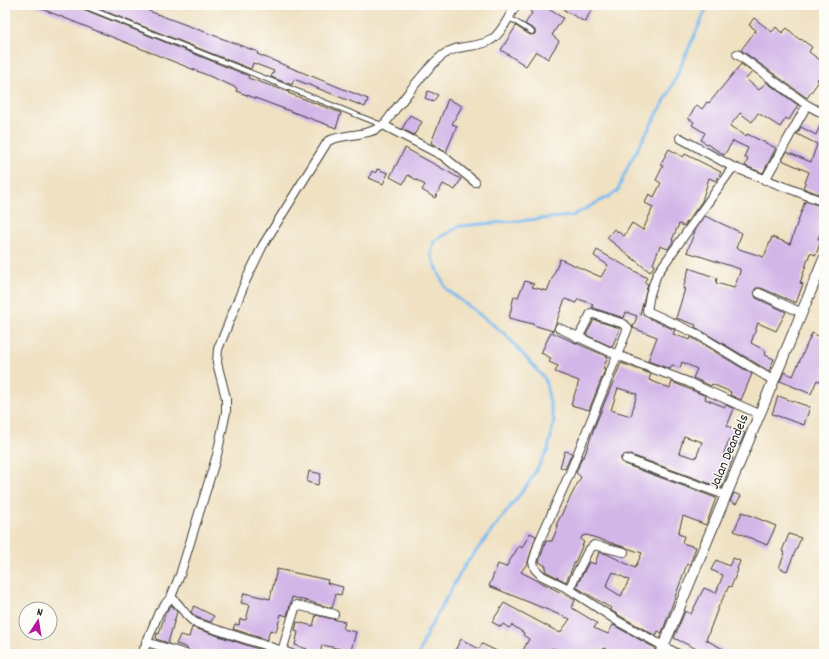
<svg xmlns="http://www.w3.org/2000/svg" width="829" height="659" font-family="Dekko,sans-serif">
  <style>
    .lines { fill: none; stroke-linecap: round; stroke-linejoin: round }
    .stream { stroke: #7fbcf2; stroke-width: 3 }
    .building { fill: #d3b6e8; fill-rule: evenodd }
    .service-casing { stroke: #3c3a35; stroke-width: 6 }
    .minor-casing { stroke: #3c3a35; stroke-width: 10 }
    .tertiary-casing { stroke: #3c3a35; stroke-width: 12 }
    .service { stroke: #fff; stroke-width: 4 }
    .minor { stroke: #fff; stroke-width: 8 }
    .tertiary { stroke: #fff; stroke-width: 10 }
    .labels { text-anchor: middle; stroke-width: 3; stroke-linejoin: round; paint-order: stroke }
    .street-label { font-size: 14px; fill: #1c1c1c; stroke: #fdfcf7 }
  </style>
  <rect width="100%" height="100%" fill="#fdfcf7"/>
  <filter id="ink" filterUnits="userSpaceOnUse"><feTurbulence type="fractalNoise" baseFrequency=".025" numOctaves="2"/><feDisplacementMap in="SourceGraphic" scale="8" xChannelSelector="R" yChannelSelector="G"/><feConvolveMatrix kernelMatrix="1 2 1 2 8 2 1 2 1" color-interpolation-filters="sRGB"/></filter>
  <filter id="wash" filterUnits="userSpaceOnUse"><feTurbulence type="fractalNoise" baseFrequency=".012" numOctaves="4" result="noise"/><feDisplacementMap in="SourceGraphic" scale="16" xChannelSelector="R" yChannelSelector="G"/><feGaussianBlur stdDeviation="0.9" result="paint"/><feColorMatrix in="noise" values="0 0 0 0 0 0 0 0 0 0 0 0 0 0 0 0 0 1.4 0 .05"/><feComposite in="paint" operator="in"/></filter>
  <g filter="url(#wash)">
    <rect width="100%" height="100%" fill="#efe1c2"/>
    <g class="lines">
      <path class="stream" d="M 419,654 L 427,633 L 463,568 L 528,484 L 548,450 L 554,421 L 545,379 L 505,334 L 446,289 L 431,255 L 434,241 L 460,226 L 572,216 L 617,192 L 630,162 L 669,93 L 708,5"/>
    </g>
    <g id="blocks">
      <g class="building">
        <path d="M 32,5 L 73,5 L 249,76 L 248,78 L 289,92 L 288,93 L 341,113 L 336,128 L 236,91 L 237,88 L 202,73 Z"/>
        <path d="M 95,5 L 133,5 L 258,52 L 257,54 L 368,99 L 365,107 L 294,79 L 292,85 L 271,77 L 274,71 L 253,63 L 251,69 L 94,7 Z"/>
        <path d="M 534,5 L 542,5 L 563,18 L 552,35 L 559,41 L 548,59 L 536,51 L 526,66 L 501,50 L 516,26 L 530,35 L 535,34 L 535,30 L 525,24 L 532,13 L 530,11 Z"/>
        <path d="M 566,5 L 594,5 L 585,22 L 564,10 Z"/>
        <path d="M 754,18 L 772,32 L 776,27 L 782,33 L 787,28 L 800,40 L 801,39 L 812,47 L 809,52 L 824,63 L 824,70 L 817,80 L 819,81 L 807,98 L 741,50 L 756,30 L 749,25 Z"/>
        <path d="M 741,64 L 752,72 L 746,79 L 759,90 L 766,82 L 798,105 L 789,120 L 786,118 L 780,127 L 758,113 L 752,122 L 740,113 L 730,126 L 746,136 L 747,134 L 776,148 L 763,173 L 745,166 L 748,159 L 744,157 L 748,148 L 733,141 L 724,155 L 701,140 L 705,133 L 692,125 L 694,122 L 688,118 L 697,105 L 702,109 L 707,102 L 709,103 Z"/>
        <path d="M 428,91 L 438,95 L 433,102 L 425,98 Z"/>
        <path d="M 448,99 L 462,106 L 452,124 L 457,126 L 446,152 L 431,143 Z"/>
        <path d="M 410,115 L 422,122 L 414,135 L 402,129 Z"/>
        <path d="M 823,119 L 824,119 L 824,196 L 803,188 L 809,172 L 782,160 L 787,152 L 811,162 L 817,144 L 797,134 L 801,127 L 816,135 Z"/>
        <path d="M 405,148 L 461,179 L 455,190 L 443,184 L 435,198 L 422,190 L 425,185 L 408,175 L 403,184 L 390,177 Z"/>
        <path d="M 669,149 L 683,157 L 685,154 L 721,172 L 716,181 L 709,178 L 702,201 L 684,226 L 679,224 L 672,240 L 673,240 L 672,243 L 668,249 L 660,246 L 653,264 L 655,265 L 650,272 L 607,238 L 614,229 L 624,236 L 632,223 L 643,230 L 653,207 L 645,203 L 649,194 L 654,197 L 661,183 L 656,180 L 663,166 L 660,165 Z"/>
        <path d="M 377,169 L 388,173 L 383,184 L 369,178 L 372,171 L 376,173 Z"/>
        <path d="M 805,201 L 824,207 L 824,223 L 818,239 L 821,240 L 816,255 L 810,253 L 800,283 L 803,284 L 796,303 L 761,288 L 756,288 L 754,291 L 756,298 L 786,312 L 776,331 L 758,323 L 751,343 L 766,351 L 765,355 L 774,359 L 769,371 L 695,327 L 696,325 L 676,318 L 685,289 L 683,289 L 689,268 L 717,278 L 716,283 L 734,288 L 740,272 L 740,269 L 687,252 L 695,231 L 705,216 L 742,233 L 736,248 L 764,257 L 772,237 L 790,244 Z"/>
        <path d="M 597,250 L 647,278 L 644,282 L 648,284 L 640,314 L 675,330 L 673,334 L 690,340 L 691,337 L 694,339 L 752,374 L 741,400 L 730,395 L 731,392 L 712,384 L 711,386 L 693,378 L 697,369 L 682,362 L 680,368 L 672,365 L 670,369 L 648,361 L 657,337 L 633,328 L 637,316 L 626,312 L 624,318 L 596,309 L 592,307 L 593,304 L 578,299 L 576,303 L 565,299 L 553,331 L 533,325 L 533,324 L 509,318 L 514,296 L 518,297 L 525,281 L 534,284 L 532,287 L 547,291 L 560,259 L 601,277 L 608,265 L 594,256 Z"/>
        <path d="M 594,320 L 620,328 L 612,347 L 586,335 Z"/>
        <path d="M 551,332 L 608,357 L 603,369 L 605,370 L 589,410 L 571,405 L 579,381 L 555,372 L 558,366 L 549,362 L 551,358 L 541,353 Z"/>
        <path d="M 812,333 L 824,339 L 824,383 L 817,380 L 811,394 L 780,381 L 784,372 L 793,376 Z"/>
        <path d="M 621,363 L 651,374 L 649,380 L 670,388 L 672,382 L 706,396 L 705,399 L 725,407 L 726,405 L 734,409 L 727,426 L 745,433 L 740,445 L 729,440 L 723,455 L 733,458 L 722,488 L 628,454 L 621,457 L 621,460 L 624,464 L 716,498 L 706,525 L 683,516 L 678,534 L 684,536 L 682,543 L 696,547 L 691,561 L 690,565 L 687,564 L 662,633 L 658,631 L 656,636 L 622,617 L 610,610 L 611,608 L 576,587 L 589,562 L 595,564 L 599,552 L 607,554 L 635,568 L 642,553 L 587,535 L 582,536 L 581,540 L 584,542 L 566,582 L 545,571 L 546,566 L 539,562 L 546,541 L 552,541 L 558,526 L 556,525 L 581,477 L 576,473 L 582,457 L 584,457 L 594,428 ZM 618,388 L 637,394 L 631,416 L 611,410 ZM 684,436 L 702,442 L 696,458 L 679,453 ZM 613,572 L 629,580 L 621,596 L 606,587 Z"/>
        <path d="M 778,396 L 810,407 L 804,425 L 772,414 Z"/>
        <path d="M 565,451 L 572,453 L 565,469 L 560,467 Z"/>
        <path d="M 309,471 L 321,474 L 318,485 L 307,482 Z"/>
        <path d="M 734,493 L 741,496 L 736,504 L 730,501 Z"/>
        <path d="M 742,512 L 776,526 L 767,545 L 734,531 Z"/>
        <path d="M 530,533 L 536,536 L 528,562 L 521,572 L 575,600 L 572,608 L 597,623 L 594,628 L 608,634 L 613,625 L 655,648 L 654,654 L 616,654 L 604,648 L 600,654 L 563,654 L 552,648 L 551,651 L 548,650 L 546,654 L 521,654 L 529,639 L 523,635 L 524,633 L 512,625 L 509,628 L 503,624 L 501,627 L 492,622 L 504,603 L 560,633 L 570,619 L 489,586 L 498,564 L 506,567 L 519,546 L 522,548 Z"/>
        <path d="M 789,534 L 801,538 L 787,571 L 779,568 L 785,553 L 782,551 Z"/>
        <path d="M 733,558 L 740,561 L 737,569 L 738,570 L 731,587 L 729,586 L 718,608 L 706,640 L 733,654 L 707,654 L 674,638 L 685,611 L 691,614 L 704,588 L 716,593 L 723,575 L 711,570 L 716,560 L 729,566 Z"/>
        <path d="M 277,569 L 328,580 L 327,583 L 343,587 L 341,595 L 336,594 L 332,608 L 292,597 L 287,616 L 281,614 L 276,632 L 270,630 L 267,640 L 233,629 L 235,624 L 239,625 L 240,619 L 246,620 L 250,605 L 241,603 L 244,593 L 270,599 Z"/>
        <path d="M 171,605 L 177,612 L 168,643 L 156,639 L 157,633 L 159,634 L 165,614 Z"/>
        <path d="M 194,606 L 214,616 L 211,622 L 198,618 L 193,614 L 191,612 Z"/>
        <path d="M 316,615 L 345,622 L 343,629 L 356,632 L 350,654 L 340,654 L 341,649 L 322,645 L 320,654 L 306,654 L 307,649 L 295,645 L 298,632 L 295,631 L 297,622 L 313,626 Z"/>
        <path d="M 192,627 L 194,628 L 274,654 L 191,654 L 186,647 L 176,644 L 180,635 L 189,637 Z"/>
        <path d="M 461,639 L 479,649 L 482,644 L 503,654 L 453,654 Z"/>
      </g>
    </g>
  </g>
  <g filter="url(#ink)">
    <use href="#blocks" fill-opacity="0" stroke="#3c3a35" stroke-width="1"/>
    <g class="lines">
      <defs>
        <g id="service">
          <path d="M 81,5 L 382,125"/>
          <path d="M 508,17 L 532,32"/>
        </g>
        <g id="minor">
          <path d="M 737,54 L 807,105 L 824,114"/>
          <path d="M 383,125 L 443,156 L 475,182"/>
          <path d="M 680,138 L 733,167 L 824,202"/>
          <path d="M 733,167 L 657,274 L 650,294 L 647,311 L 697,334 L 774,381"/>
          <path d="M 765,180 L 807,105"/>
          <path d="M 759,293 L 802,313"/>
          <path d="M 559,328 L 617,355 L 688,382 L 759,414"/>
          <path d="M 578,338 L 591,313 L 624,324 L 628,328 L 569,475 L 539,542 L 533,562 L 535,569 L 542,576 L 569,589 L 619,622 L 678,654"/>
          <path d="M 626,459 L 725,495"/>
          <path d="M 569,589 L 588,551 L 594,545 L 624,552"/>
          <path d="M 171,597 C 181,605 186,618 196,623 L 292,654"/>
          <path d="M 146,642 L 186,654"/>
          <path d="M 282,651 L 296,605 L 334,614"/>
          <path d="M 142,654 L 159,612 L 171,597 L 180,575 L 217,455 L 226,412 L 226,398 L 217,363 L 218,349 L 223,337 L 246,280 L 263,245 L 328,141 C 344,133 368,137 383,125 C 389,120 393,111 398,106 C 410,91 428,66 443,55 C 459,43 476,49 491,40 C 502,33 509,16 516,5"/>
        </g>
        <path id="tertiary" d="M 660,654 L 824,259"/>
      </defs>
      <use href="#service" class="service-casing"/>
      <use href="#minor" class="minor-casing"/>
      <use href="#tertiary" class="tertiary-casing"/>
      <use href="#service" class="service"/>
      <use href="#minor" class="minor"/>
      <use href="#tertiary" class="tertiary"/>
    </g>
  </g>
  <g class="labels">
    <g class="street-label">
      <text transform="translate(728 451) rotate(-67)" y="5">Jalan Deandels</text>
    </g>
  </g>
  <rect width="829" height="659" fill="none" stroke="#fdfcf7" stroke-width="20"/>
  <g transform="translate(38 621) rotate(12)"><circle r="19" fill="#fdfcf7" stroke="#a3a29f"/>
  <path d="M0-3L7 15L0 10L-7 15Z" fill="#b5179e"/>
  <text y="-6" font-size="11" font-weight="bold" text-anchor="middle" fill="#1c1c1c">N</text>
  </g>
</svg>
